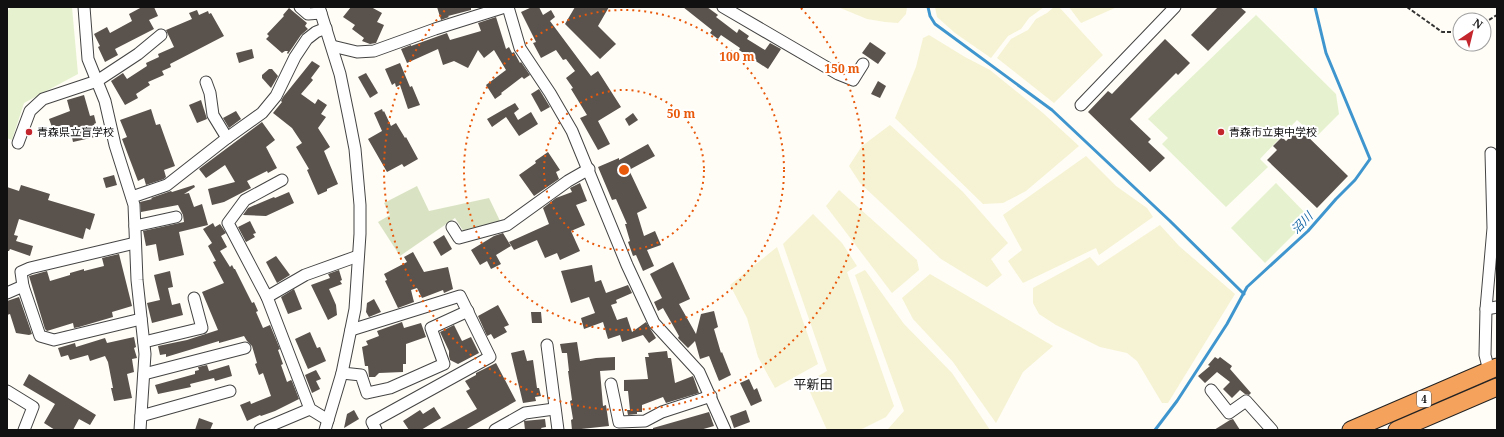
<svg xmlns="http://www.w3.org/2000/svg" width="1504" height="437" font-family="'Noto Serif','Noto Sans JP',serif">
  <style>
    .farmland { fill: #f6f3d4 }
    .cemetery { fill: #d9e3c4 }
    .pitch { fill: #e6f2cf }
    .lines { fill: none; stroke-linecap: round; stroke-linejoin: round }
    .stream { stroke: #3f96cf; stroke-width: 3 }
    .building { fill: #5a524d }
    .minor-casing { stroke: #444; stroke-width: 13 }
    .highway-casing { stroke: #222; stroke-width: 19 }
    .path { stroke: #333; stroke-width: 2; stroke-dasharray: 4 2; stroke-linecap: butt }
    .minor { stroke: #fff; stroke-width: 11 }
    .highway { stroke: #f5a25d; stroke-width: 17 }
    .ring { fill: none; stroke: #e8590c; stroke-width: 2; stroke-dasharray: 2 4 }
    .poi-dot { fill: #c4262e; stroke: #fff; stroke-width: 1.5 }
    .labels { text-anchor: middle; stroke-width: 4; stroke-linejoin: round; paint-order: stroke }
    .shield { fill: #fff; stroke: #585858; stroke-width: 1 }
    .shield-label { font-size: 10px; font-weight: bold; fill: #111 }
    .poi-label { font-size: 11px; fill: #111; stroke: #fff; text-anchor: start }
    .water-label { font-size: 12px; font-style: italic; fill: #1768a6; stroke: #fff }
    .quarter-label { font-size: 13px; fill: #111; stroke: #fff }
    .centre { fill: #e8590c; stroke: #fff; stroke-width: 2 }
    .ring-label { font-size: 12px; text-anchor: middle; font-weight: bold; fill: #e8590c; stroke: #fff; stroke-width: 4; stroke-linejoin: round; paint-order: stroke }
  </style>
  <rect width="100%" height="100%" fill="#fffdf5"/>
  <g class="farmland">
    <path d="M 838,7 L 907,7 L 906,14 L 898,23 L 885,22 L 867,19 Z"/>
    <path d="M 935,7 L 1044,7 L 1029,18 L 1021,29 L 1008,36 L 991,58 L 955,33 L 937,17 Z"/>
    <path d="M 1054,7 L 1059,7 L 1103,55 L 1054,103 L 997,58 L 1011,39 L 1028,30 L 1036,19 L 1047,13 Z"/>
    <path d="M 1069,7 L 1117,7 L 1081,23 Z"/>
    <path d="M 929,35 L 965,57 L 990,70 L 1043,113 L 1079,146 L 1026,191 L 1003,203 L 983,204 L 895,118 L 916,67 L 923,38 Z"/>
    <path d="M 890,125 L 963,192 L 1008,243 L 991,259 L 1002,275 L 987,287 L 941,259 L 860,183 L 849,166 L 862,146 Z"/>
    <path d="M 1086,156 L 1116,186 L 1147,208 L 1153,217 L 1099,255 L 1096,248 L 1023,283 L 1008,261 L 1022,250 L 1003,215 Z"/>
    <path d="M 839,190 L 917,260 L 919,270 L 892,293 L 826,206 Z"/>
    <path d="M 813,214 L 842,243 L 857,266 L 847,272 L 894,406 L 886,417 L 860,430 L 827,430 L 806,383 L 827,371 L 783,244 Z"/>
    <path d="M 1160,225 L 1179,246 L 1235,294 L 1168,403 L 1162,403 L 1137,361 L 1127,353 L 1100,347 L 1056,325 L 1039,314 L 1033,303 L 1033,288 L 1090,257 L 1098,266 Z"/>
    <path d="M 777,247 L 818,364 L 775,388 L 758,357 L 747,318 L 730,285 Z"/>
    <path d="M 865,270 L 904,324 L 952,373 L 990,430 L 890,430 L 888,429 L 904,411 L 855,275 Z"/>
    <path d="M 930,274 L 1053,346 L 1023,372 L 996,423 L 953,362 L 913,319 L 902,298 Z"/>
  </g>
  <path class="cemetery" d="M 417,186 L 429,211 L 489,198 L 501,223 L 464,232 L 455,218 L 400,256 L 378,222 L 390,215 L 384,203 Z"/>
  <g class="pitch">
    <path d="M 11,7 L 72,7 L 78,74 L 24,103 L 12,140 L 7,138 L 7,12 Z"/>
    <path d="M 1256,15 L 1336,94 L 1339,114 L 1316,137 L 1297,120 L 1260,159 L 1268,167 L 1226,207 L 1162,144 L 1168,138 L 1148,119 Z"/>
    <path d="M 1276,183 L 1310,218 L 1265,263 L 1231,228 Z"/>
  </g>
  <g class="lines">
    <g class="stream">
      <path d="M 928,7 L 930,16 L 935,24 L 1052,110 L 1170,221 L 1244,294"/>
      <path d="M 1155,430 L 1177,401 L 1227,324 L 1247,287 L 1308,231 L 1336,199 L 1355,180 L 1370,159 L 1326,53 L 1315,7"/>
    </g>
  </g>
  <g class="building">
    <path d="M 142,7 L 154,7 L 158,16 L 149,20 L 154,29 L 115,49 L 118,55 L 105,62 L 98,47 L 100,46 L 94,34 L 107,27 L 110,33 L 132,21 L 129,14 Z"/>
    <path d="M 351,7 L 371,7 L 382,13 L 377,22 L 384,25 L 376,43 L 370,44 L 362,41 L 364,38 L 352,29 L 355,25 L 343,17 Z"/>
    <path d="M 437,7 L 471,7 L 471,10 L 448,16 L 449,17 L 441,20 Z"/>
    <path d="M 532,7 L 539,7 L 543,15 L 551,10 L 555,17 L 550,21 L 591,76 L 598,71 L 621,107 L 598,121 L 610,144 L 598,150 L 580,118 L 587,115 L 571,89 L 573,88 L 566,78 L 575,71 L 566,59 L 563,60 L 556,50 L 541,58 L 533,43 L 536,42 L 521,12 Z"/>
    <path d="M 575,7 L 609,7 L 598,26 L 616,44 L 600,59 L 565,24 Z"/>
    <path d="M 683,7 L 707,7 L 718,15 L 716,17 L 737,33 L 739,29 L 749,36 L 747,39 L 765,50 L 770,43 L 781,49 L 768,69 L 739,50 L 740,48 L 721,35 L 718,39 L 710,33 L 712,30 Z"/>
    <path d="M 1218,7 L 1240,7 L 1246,12 L 1208,51 L 1191,35 Z"/>
    <path d="M 289,8 L 307,23 L 305,26 L 308,29 L 301,35 L 288,54 L 287,53 L 288,51 L 285,51 L 282,53 L 266,39 L 269,36 L 267,34 L 284,16 L 283,15 Z"/>
    <path d="M 197,10 L 199,15 L 208,11 L 209,14 L 211,13 L 224,36 L 170,64 L 171,67 L 162,71 L 164,75 L 148,82 L 150,85 L 136,94 L 138,98 L 125,105 L 111,81 L 123,73 L 127,79 L 147,66 L 146,63 L 159,57 L 158,54 L 174,47 L 166,30 L 192,19 L 189,13 Z"/>
    <path d="M 496,17 L 506,49 L 509,47 L 512,53 L 514,52 L 520,63 L 521,62 L 530,75 L 524,79 L 522,77 L 501,93 L 502,94 L 495,99 L 486,85 L 506,70 L 494,50 L 484,58 L 478,50 L 468,68 L 454,61 L 443,65 L 438,49 L 407,63 L 401,49 L 411,45 L 411,46 L 447,33 L 450,40 L 481,31 L 478,23 Z"/>
    <path d="M 1165,39 L 1190,63 L 1178,75 L 1176,73 L 1130,119 L 1151,139 L 1148,142 L 1165,158 L 1150,172 L 1088,112 L 1108,91 L 1112,94 Z"/>
    <path d="M 870,42 L 886,53 L 878,64 L 862,53 Z"/>
    <path d="M 252,49 L 254,58 L 239,63 L 236,53 Z"/>
    <path d="M 312,61 L 320,66 L 311,78 L 313,80 L 301,94 L 315,104 L 318,99 L 327,105 L 321,114 L 326,117 L 318,128 L 330,147 L 324,151 L 338,184 L 327,189 L 327,191 L 318,195 L 307,170 L 309,169 L 296,147 L 302,143 L 292,128 L 273,113 L 282,102 L 281,101 L 283,97 Z"/>
    <path d="M 400,63 L 410,87 L 412,86 L 420,105 L 408,109 L 400,85 L 396,87 L 395,83 L 392,85 L 385,69 Z"/>
    <path d="M 269,69 L 272,69 L 278,76 L 271,88 L 262,78 L 262,75 Z"/>
    <path d="M 366,73 L 378,93 L 370,98 L 358,77 Z"/>
    <path d="M 878,81 L 886,86 L 880,98 L 871,94 Z"/>
    <path d="M 539,89 L 550,107 L 541,112 L 531,94 Z"/>
    <path d="M 84,95 L 90,116 L 94,115 L 96,123 L 94,124 L 99,136 L 73,142 L 70,128 L 55,135 L 49,119 L 70,111 L 67,100 Z"/>
    <path d="M 201,100 L 207,119 L 197,123 L 189,105 Z"/>
    <path d="M 515,103 L 519,109 L 514,113 L 518,120 L 531,112 L 538,124 L 519,136 L 506,117 L 492,127 L 487,119 Z"/>
    <path d="M 151,109 L 156,125 L 160,124 L 175,166 L 164,170 L 166,177 L 164,179 L 146,185 L 144,178 L 138,181 L 122,139 L 127,137 L 120,120 Z"/>
    <path d="M 382,109 L 383,112 L 384,111 L 391,126 L 396,123 L 405,138 L 406,137 L 418,159 L 404,167 L 402,164 L 387,172 L 368,139 L 382,131 L 374,113 Z"/>
    <path d="M 236,111 L 241,119 L 229,128 L 223,118 Z"/>
    <path d="M 633,113 L 638,120 L 629,126 L 625,119 Z"/>
    <path d="M 262,122 L 275,140 L 266,147 L 277,168 L 268,173 L 267,171 L 247,181 L 251,188 L 224,202 L 212,205 L 208,189 L 235,182 L 225,165 L 206,178 L 199,169 Z"/>
    <path d="M 1299,128 L 1348,176 L 1317,208 L 1267,160 L 1277,150 L 1273,146 L 1282,137 L 1286,141 Z"/>
    <path d="M 648,144 L 655,156 L 629,170 L 647,208 L 637,213 L 644,236 L 655,231 L 661,245 L 647,250 L 654,266 L 643,271 L 636,255 L 633,256 L 628,242 L 630,241 L 625,224 L 627,224 L 616,199 L 612,200 L 598,167 L 619,158 L 619,160 Z"/>
    <path d="M 548,152 L 560,170 L 556,172 L 559,179 L 534,196 L 519,175 L 536,163 L 535,161 Z"/>
    <path d="M 114,175 L 117,185 L 106,188 L 103,178 Z"/>
    <path d="M 580,183 L 587,201 L 576,205 L 585,225 L 571,231 L 580,251 L 560,260 L 557,253 L 545,258 L 537,240 L 514,250 L 509,242 L 549,224 L 543,208 L 556,198 L 572,192 L 570,188 Z"/>
    <path d="M 21,185 L 50,194 L 48,200 L 95,214 L 90,230 L 86,228 L 83,239 L 19,219 L 14,235 L 18,236 L 16,241 L 33,246 L 30,256 L 10,249 L 9,251 L 7,251 L 7,187 L 19,191 Z"/>
    <path d="M 194,185 L 195,187 L 184,194 L 189,193 L 194,207 L 202,204 L 208,225 L 179,232 L 184,255 L 159,261 L 156,244 L 146,246 L 143,231 L 184,222 L 183,215 L 178,205 L 141,212 L 140,202 L 152,199 L 151,198 L 171,191 L 172,192 Z"/>
    <path d="M 289,192 L 294,203 L 266,216 L 243,215 L 248,208 L 274,197 L 275,198 Z"/>
    <path d="M 250,221 L 256,233 L 253,234 L 255,237 L 246,242 L 238,227 Z"/>
    <path d="M 213,223 L 215,227 L 220,224 L 226,233 L 221,236 L 227,247 L 220,251 L 230,267 L 232,265 L 234,269 L 235,269 L 252,303 L 254,302 L 258,311 L 256,312 L 263,328 L 270,325 L 280,349 L 278,350 L 283,364 L 281,365 L 287,382 L 291,380 L 292,381 L 299,399 L 275,411 L 261,416 L 260,415 L 247,421 L 240,405 L 250,401 L 251,404 L 271,396 L 263,373 L 259,375 L 255,364 L 257,363 L 252,346 L 247,341 L 244,336 L 219,343 L 219,341 L 166,357 L 166,354 L 160,355 L 158,346 L 187,340 L 218,330 L 202,292 L 224,283 L 213,262 L 216,261 L 208,246 L 212,243 L 203,229 Z"/>
    <path d="M 503,233 L 511,246 L 496,255 L 501,264 L 491,269 L 487,261 L 480,265 L 471,250 L 494,236 Z"/>
    <path d="M 444,235 L 452,249 L 441,256 L 433,242 Z"/>
    <path d="M 413,252 L 424,272 L 448,267 L 453,289 L 444,293 L 443,290 L 422,298 L 417,288 L 411,290 L 414,302 L 398,308 L 385,281 L 387,280 L 384,274 L 407,262 L 404,257 Z"/>
    <path d="M 119,254 L 132,306 L 112,312 L 113,317 L 79,327 L 74,328 L 73,323 L 47,331 L 45,329 L 29,276 L 47,271 L 50,281 L 70,275 L 70,273 L 84,269 L 84,271 L 104,266 L 102,258 Z"/>
    <path d="M 276,256 L 290,275 L 277,283 L 266,262 Z"/>
    <path d="M 673,262 L 690,299 L 679,304 L 696,334 L 701,314 L 714,311 L 718,327 L 714,329 L 721,353 L 722,352 L 731,375 L 719,381 L 709,356 L 700,359 L 695,341 L 688,348 L 678,338 L 679,336 L 663,308 L 658,311 L 654,302 L 662,298 L 650,274 Z"/>
    <path d="M 592,265 L 595,282 L 601,280 L 606,293 L 628,285 L 632,293 L 616,300 L 617,303 L 611,305 L 617,320 L 627,317 L 632,332 L 646,322 L 656,338 L 649,343 L 643,335 L 622,342 L 620,335 L 608,339 L 603,322 L 584,329 L 581,318 L 595,313 L 589,297 L 571,303 L 561,271 Z"/>
    <path d="M 339,270 L 342,280 L 340,281 L 342,284 L 329,289 L 336,305 L 337,315 L 328,320 L 311,285 L 330,278 L 328,274 Z"/>
    <path d="M 170,271 L 173,287 L 168,288 L 172,305 L 180,303 L 183,315 L 152,323 L 147,303 L 160,300 L 154,275 Z"/>
    <path d="M 294,289 L 302,309 L 288,314 L 281,297 Z"/>
    <path d="M 19,297 L 32,334 L 29,335 L 16,333 L 10,314 L 7,315 L 7,301 Z"/>
    <path d="M 374,299 L 381,312 L 369,317 L 366,312 L 367,303 Z"/>
    <path d="M 498,305 L 509,325 L 504,327 L 507,332 L 494,339 L 491,334 L 487,336 L 478,316 Z"/>
    <path d="M 531,312 L 541,312 L 542,323 L 532,323 Z"/>
    <path d="M 402,322 L 404,328 L 421,323 L 426,337 L 406,344 L 406,364 L 403,364 L 403,372 L 379,373 L 375,377 L 369,377 L 368,366 L 365,366 L 362,347 L 368,345 L 366,341 L 379,336 L 377,331 Z"/>
    <path d="M 454,325 L 462,341 L 471,337 L 479,353 L 458,364 L 450,360 L 449,356 L 449,351 L 440,332 Z"/>
    <path d="M 310,332 L 317,348 L 320,347 L 326,361 L 308,369 L 295,339 Z"/>
    <path d="M 134,337 L 136,347 L 134,348 L 137,358 L 132,359 L 134,372 L 127,374 L 132,398 L 114,401 L 111,388 L 113,388 L 108,362 L 105,356 L 90,361 L 88,355 L 70,360 L 68,355 L 61,357 L 58,348 L 75,343 L 76,347 L 105,338 L 107,343 Z"/>
    <path d="M 577,342 L 580,361 L 596,358 L 615,357 L 615,370 L 600,371 L 603,406 L 606,405 L 609,426 L 572,430 L 571,420 L 573,419 L 570,401 L 572,400 L 568,371 L 569,371 L 567,353 L 562,353 L 560,344 Z"/>
    <path d="M 524,350 L 527,361 L 533,360 L 537,388 L 539,388 L 541,396 L 535,397 L 536,401 L 523,403 L 511,353 Z"/>
    <path d="M 667,351 L 668,358 L 671,358 L 675,383 L 693,376 L 699,393 L 666,403 L 663,397 L 642,405 L 642,412 L 637,412 L 637,414 L 628,415 L 627,410 L 630,410 L 628,391 L 624,391 L 624,380 L 648,379 L 645,357 L 649,357 L 648,353 Z"/>
    <path d="M 1215,357 L 1218,359 L 1220,357 L 1232,366 L 1230,369 L 1251,393 L 1249,395 L 1245,394 L 1240,390 L 1232,398 L 1223,389 L 1230,382 L 1217,372 L 1205,383 L 1198,376 L 1210,366 L 1208,365 Z"/>
    <path d="M 496,363 L 516,401 L 465,430 L 438,430 L 477,409 L 466,391 L 470,389 L 465,381 L 476,375 L 476,373 Z"/>
    <path d="M 207,365 L 209,371 L 229,365 L 232,376 L 215,381 L 214,378 L 190,384 L 191,387 L 158,394 L 155,385 L 195,374 L 195,371 L 199,370 L 198,367 Z"/>
    <path d="M 316,370 L 321,379 L 316,381 L 320,389 L 312,393 L 305,375 Z"/>
    <path d="M 29,374 L 96,415 L 90,425 L 79,419 L 73,430 L 55,430 L 44,423 L 55,404 L 23,385 Z"/>
    <path d="M 749,379 L 754,390 L 757,388 L 762,401 L 751,406 L 740,383 Z"/>
    <path d="M 434,407 L 441,418 L 421,430 L 409,430 L 403,421 L 420,410 L 423,414 Z"/>
    <path d="M 354,410 L 359,419 L 344,428 L 347,414 Z"/>
    <path d="M 746,410 L 750,422 L 734,428 L 730,416 Z"/>
    <path d="M 709,412 L 714,426 L 700,430 L 653,430 L 653,428 Z"/>
    <path d="M 199,418 L 213,423 L 210,430 L 195,430 Z"/>
    <path d="M 545,419 L 546,427 L 541,428 L 542,430 L 525,430 L 524,421 Z"/>
    <path d="M 1233,419 L 1240,430 L 1214,430 L 1230,420 Z"/>
  </g>
  <g class="lines">
    <defs>
      <g id="minor">
        <path d="M 84,7 L 88,59 L 105,101 L 115,145 L 134,205 L 137,280 L 145,354 L 140,430"/>
        <path d="M 300,7 L 308,14 L 321,13"/>
        <path d="M 319,7 L 340,74 L 349,118 L 355,149 L 360,205 L 360,234 L 355,309 L 342,373 L 325,430"/>
        <path d="M 508,7 L 520,48 L 550,93 L 572,131 L 627,265 L 654,323 L 699,372 L 725,430"/>
        <path d="M 723,7 L 838,74 L 853,80 L 863,64"/>
        <path d="M 332,46 L 357,52 L 374,51 L 435,29 L 505,7"/>
        <path d="M 206,82 L 210,93 L 213,115 L 227,138"/>
        <path d="M 1081,105 L 1175,7"/>
        <path d="M 18,143 L 30,111 L 43,99 L 97,81 L 138,54 L 161,35"/>
        <path d="M 282,180 L 245,200 L 228,223 L 267,297 L 310,409 L 328,420"/>
        <path d="M 132,197 L 167,185 L 227,138 L 262,113 L 276,96 L 295,57 L 307,39 L 316,32 L 326,28"/>
        <path d="M 135,226 L 176,217"/>
        <path d="M 452,227 L 459,238 L 507,225 L 568,181 L 589,169"/>
        <path d="M 135,243 L 30,268 L 21,272 L 23,286 L 40,336 L 54,340 L 141,319"/>
        <path d="M 7,293 L 23,286"/>
        <path d="M 267,297 L 305,275 L 358,256"/>
        <path d="M 1486,309 L 1497,307"/>
        <path d="M 351,330 L 460,296 L 490,357 L 372,422 L 376,430"/>
        <path d="M 144,342 L 202,328 L 194,298"/>
        <path d="M 547,345 L 558,430"/>
        <path d="M 1489,371 L 1485,355 L 1486,309 L 1493,228 L 1491,153"/>
        <path d="M 342,373 L 361,375 L 367,393 L 390,388 L 444,364 L 431,328 L 468,311"/>
        <path d="M 144,374 L 245,348"/>
        <path d="M 611,384 L 619,422 L 645,421 L 662,412 L 711,396"/>
        <path d="M 1211,390 L 1229,413 L 1246,401 L 1272,430"/>
        <path d="M 7,391 L 33,407 L 24,430"/>
        <path d="M 141,416 L 230,391"/>
        <path d="M 260,430 L 310,409"/>
        <path d="M 495,430 L 525,413 L 554,409"/>
      </g>
      <g id="highway">
        <path d="M 1351,430 L 1497,367"/>
        <path d="M 1397,430 L 1497,387"/>
      </g>
    </defs>
    <use href="#minor" class="minor-casing"/>
    <use href="#highway" class="highway-casing"/>
    <g class="path">
      <path d="M 1407,7 L 1442,32 L 1460,32"/>
      <path d="M 1484,23 L 1497,15"/>
    </g>
    <use href="#minor" class="minor"/>
    <use href="#highway" class="highway"/>
  </g>
  <g class="ring">
    <circle cx="624" cy="170" r="80"/>
    <circle cx="624" cy="170" r="160"/>
    <path d="M801 8A240 240 0 1 1 447 8"/>
  </g>
  <g class="poi-dot">
    <circle cx="29" cy="132" r="4"/>
    <circle cx="1221" cy="132" r="4"/>
  </g>
  <g class="labels">
    <rect class="shield" x="1417" y="391" width="14" height="16" rx="3"/>
    <g class="shield-label">
      <text x="1424" y="403">4</text>
    </g>
    <g class="poi-label">
      <text x="37" y="136">青森県立盲学校</text>
      <text x="1229" y="136">青森市立東中学校</text>
    </g>
    <g class="water-label">
      <text transform="translate(1302 223) rotate(-46)" y="4">沼川</text>
    </g>
    <g class="quarter-label">
      <text x="813" y="389">平新田</text>
    </g>
  </g>
  <circle cx="624" cy="170" r="6" class="centre"/>
  <g class="ring-label">
    <text x="737" y="61">100 m</text>
    <text x="842" y="73">150 m</text>
    <text x="681" y="118">50 m</text>
  </g>
  <rect width="1504" height="437" fill="none" stroke="#111111" stroke-width="16"/>
  <g transform="translate(1472 32) rotate(35)"><circle r="19" fill="#ffffff" stroke="#a0a0a0"/>
  <path d="M0-3L7 15L0 10L-7 15Z" fill="#c4262e"/>
  <text y="-6" font-size="11" font-weight="bold" text-anchor="middle" fill="#111111">N</text>
  </g>
</svg>
